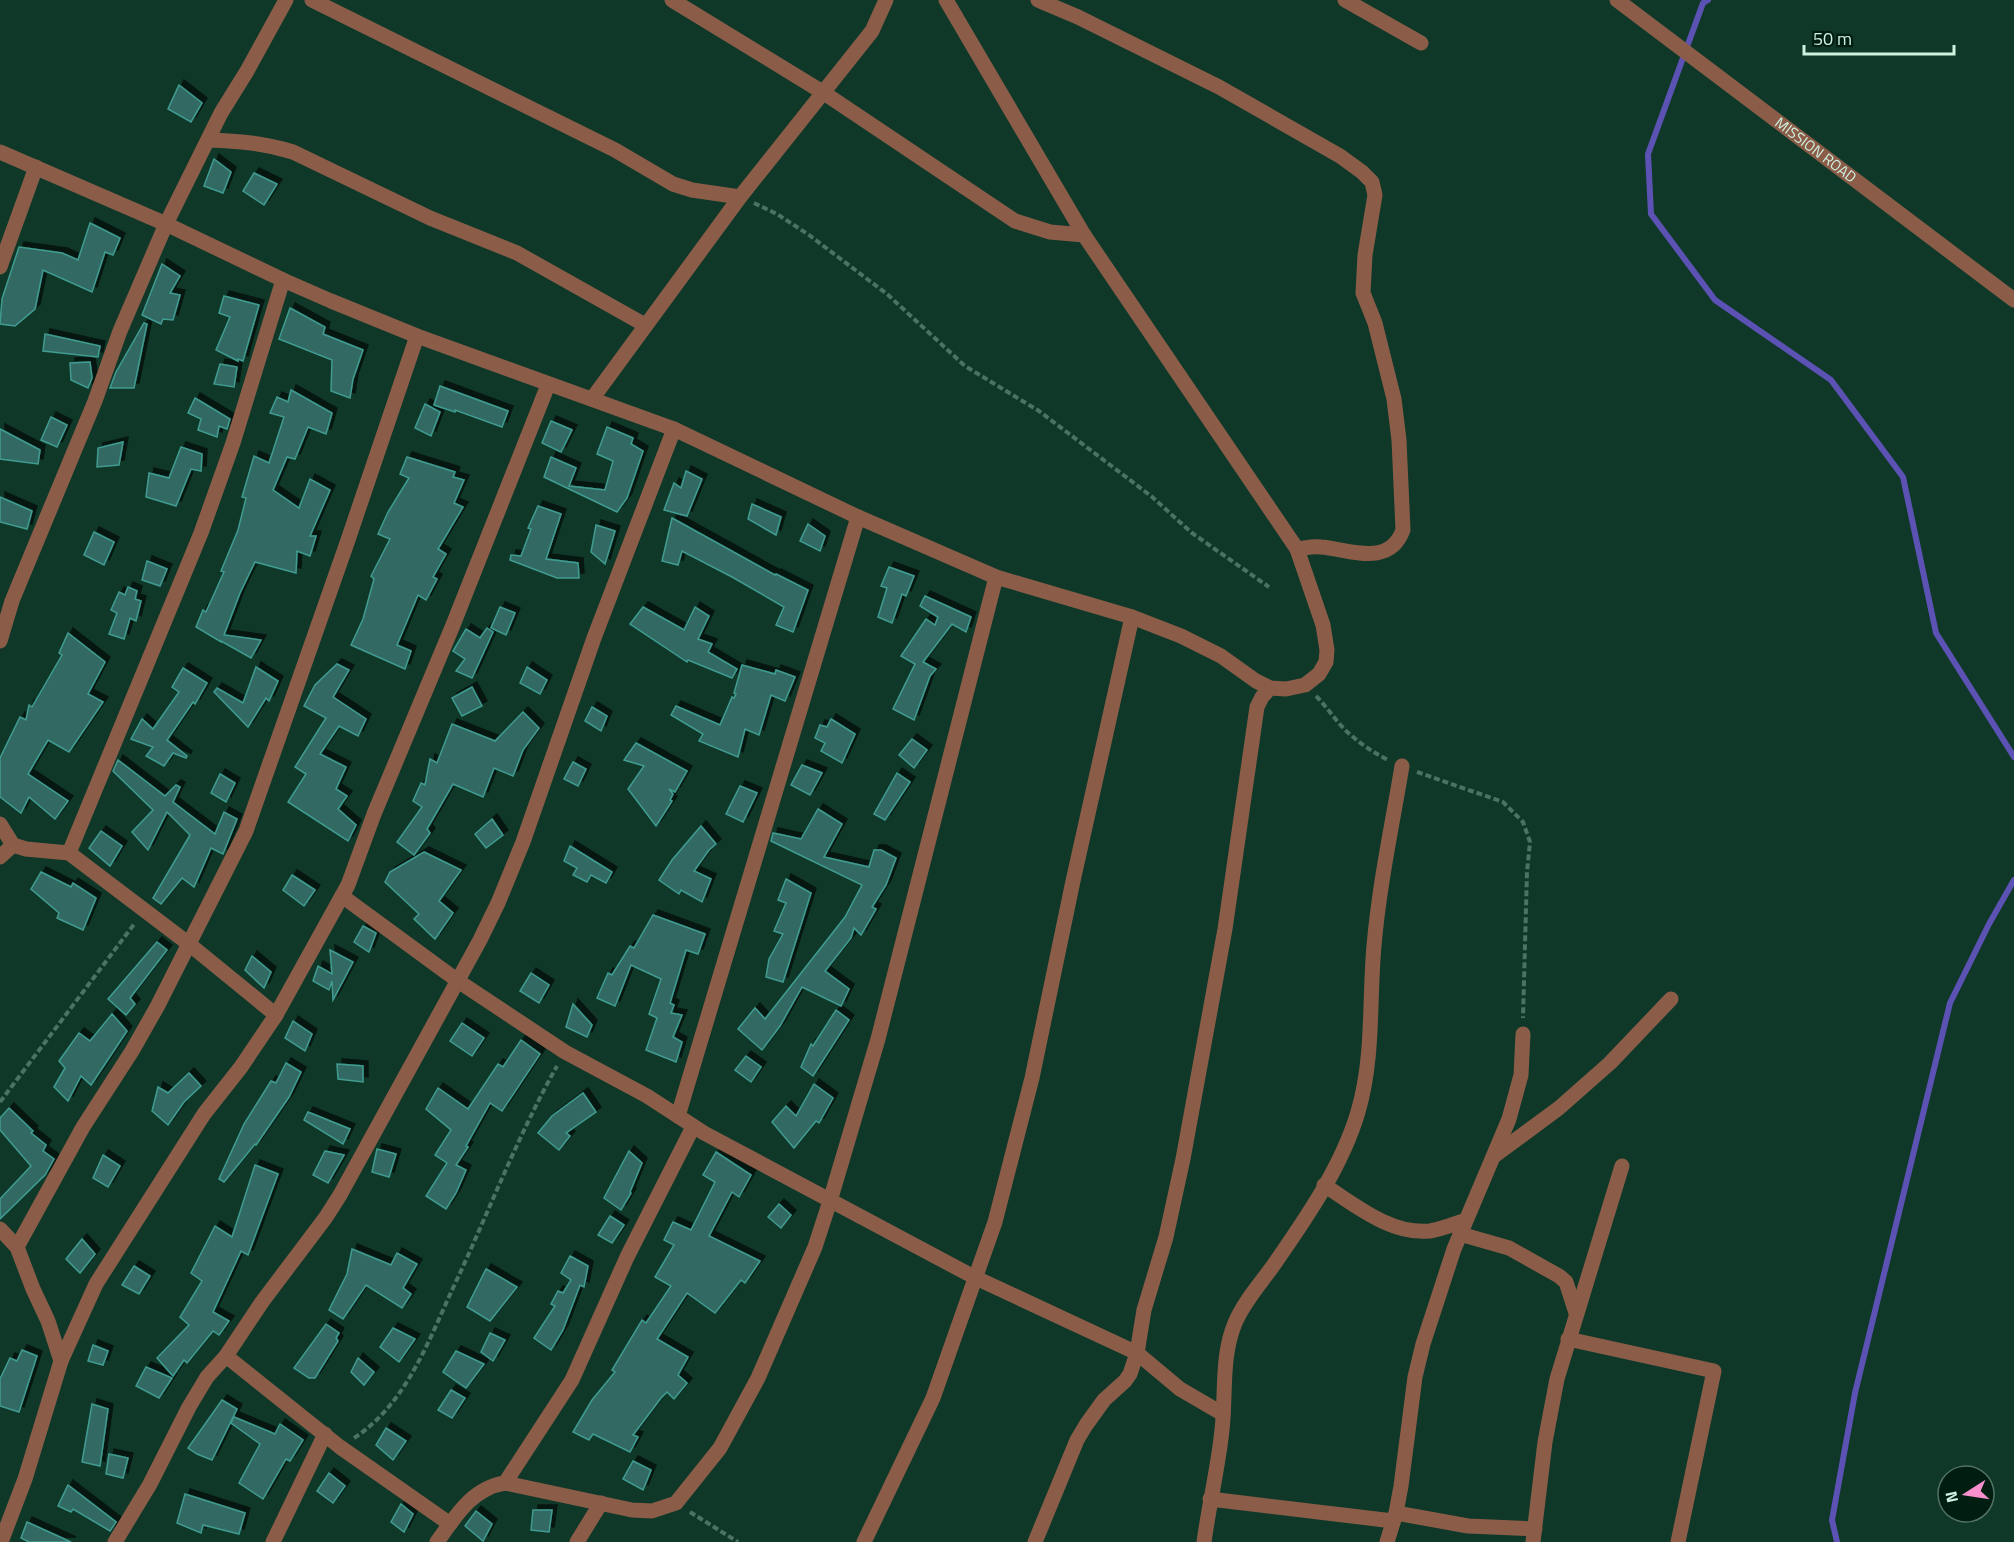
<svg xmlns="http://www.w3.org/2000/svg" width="2014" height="1542" font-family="'Titillium Web',sans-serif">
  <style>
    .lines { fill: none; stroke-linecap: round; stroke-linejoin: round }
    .stream { stroke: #5c52b4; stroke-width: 6 }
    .building { fill: #326962; stroke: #409c91; stroke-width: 1.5; filter: url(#shadow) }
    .path { stroke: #4b7262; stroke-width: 4; stroke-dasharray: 6 3; stroke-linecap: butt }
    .minor { stroke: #8b5d49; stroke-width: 15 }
    .labels { text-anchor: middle; stroke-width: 4.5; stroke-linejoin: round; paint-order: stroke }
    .street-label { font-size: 15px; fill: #cef2e0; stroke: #001d12 }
  </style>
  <defs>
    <filter id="shadow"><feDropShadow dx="5" dy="-5" stdDeviation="0" flood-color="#0009"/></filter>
  </defs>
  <rect width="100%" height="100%" fill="#0f3828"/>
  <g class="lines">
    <g class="stream">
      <path d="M 1708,0 L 1703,3 L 1648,154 L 1651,214 L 1715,300 L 1831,380 L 1903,477 L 1936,633 L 2014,757"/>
      <path d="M 1837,1542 L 1832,1520 L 1855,1393 L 1950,1003 L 1989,924 L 2014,880"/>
    </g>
  </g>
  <g class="building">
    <path d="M 179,85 L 202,103 L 191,122 L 168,109 Z"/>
    <path d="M 214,159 L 231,172 L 223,193 L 204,186 Z"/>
    <path d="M 254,173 L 277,184 L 264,205 L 243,191 Z"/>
    <path d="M 90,223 L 120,238 L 113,255 L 105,252 L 92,292 L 43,270 L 35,309 L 15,326 L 0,324 L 2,299 L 19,247 L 62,253 L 78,260 Z"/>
    <path d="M 162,264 L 180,276 L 170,293 L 180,295 L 173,320 L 163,319 L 161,324 L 142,315 Z"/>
    <path d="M 224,296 L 259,305 L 243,361 L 238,359 L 238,361 L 216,350 L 230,317 L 219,313 Z"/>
    <path d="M 290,308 L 325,327 L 323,334 L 363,350 L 353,379 L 350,398 L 331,391 L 332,360 L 279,339 Z"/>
    <path d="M 144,323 L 147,324 L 134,388 L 110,388 L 116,372 Z"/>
    <path d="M 45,334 L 100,346 L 98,357 L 43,351 Z"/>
    <path d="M 90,362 L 92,378 L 88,388 L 71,380 L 70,363 Z"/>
    <path d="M 220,364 L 237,367 L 234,387 L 214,384 Z"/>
    <path d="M 440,386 L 508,411 L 502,427 L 455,410 L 455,412 L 434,405 Z"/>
    <path d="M 291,390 L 332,413 L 326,434 L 308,427 L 295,459 L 287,457 L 273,490 L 299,508 L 310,479 L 330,490 L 310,536 L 316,536 L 310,556 L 297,551 L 296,573 L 255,562 L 240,593 L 224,635 L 261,640 L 251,658 L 221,641 L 221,642 L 196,627 L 203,610 L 206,612 L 224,572 L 221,571 L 238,530 L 246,498 L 242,497 L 254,456 L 269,463 L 284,417 L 270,413 L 277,397 L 288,402 Z"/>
    <path d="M 195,398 L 230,419 L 227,429 L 219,426 L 217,437 L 198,430 L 201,419 L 188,413 Z"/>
    <path d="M 425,404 L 440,412 L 431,436 L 415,428 Z"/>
    <path d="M 51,417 L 67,425 L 57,447 L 41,440 Z"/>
    <path d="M 551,421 L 572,430 L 561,452 L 542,443 Z"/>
    <path d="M 607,427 L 633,438 L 631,444 L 643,451 L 627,498 L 617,512 L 544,477 L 551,457 L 576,468 L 569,486 L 605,490 L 613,461 L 597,454 Z"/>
    <path d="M 0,429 L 40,450 L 38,464 L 0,459 Z"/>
    <path d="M 123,442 L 119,465 L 97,467 L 98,448 Z"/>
    <path d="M 181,447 L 202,454 L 201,471 L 191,469 L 176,506 L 146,497 L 149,473 L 169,478 Z"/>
    <path d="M 407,457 L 455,472 L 453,477 L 464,480 L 454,503 L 463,507 L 438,549 L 446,554 L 433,577 L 437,579 L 426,600 L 418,595 L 397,645 L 411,651 L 405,669 L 351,645 L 363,619 L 374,579 L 371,576 L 390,539 L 378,534 L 388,512 L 409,478 L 400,474 Z"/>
    <path d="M 686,471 L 702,479 L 687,516 L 664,510 L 674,483 L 681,488 Z"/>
    <path d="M 0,497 L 32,511 L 27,529 L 0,522 Z"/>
    <path d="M 752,504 L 781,517 L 776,535 L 748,519 Z"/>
    <path d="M 538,506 L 561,514 L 546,559 L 578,563 L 579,578 L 557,578 L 510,560 L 511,555 L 521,556 L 531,529 L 528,528 Z"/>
    <path d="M 672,518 L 775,575 L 776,574 L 808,590 L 793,632 L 776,625 L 784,607 L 732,577 L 682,551 L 678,565 L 662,561 Z"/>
    <path d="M 808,524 L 825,536 L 820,551 L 800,541 Z"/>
    <path d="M 596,525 L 615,531 L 605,564 L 591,552 Z"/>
    <path d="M 94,532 L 114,542 L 104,565 L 84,555 Z"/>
    <path d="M 147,561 L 167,569 L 160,586 L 142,580 Z"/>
    <path d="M 889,567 L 914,576 L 906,596 L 902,594 L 892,623 L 878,617 L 887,588 L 881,586 Z"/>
    <path d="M 128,587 L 137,591 L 135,599 L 141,601 L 136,621 L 130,618 L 124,639 L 109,634 L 117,613 L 111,610 L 119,592 L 125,595 Z"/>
    <path d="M 925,596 L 971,617 L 966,632 L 952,624 L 923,662 L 936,669 L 930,676 L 914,720 L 893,709 L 915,664 L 901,656 L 926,619 L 935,625 L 938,617 L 920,606 Z"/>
    <path d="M 500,607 L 515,613 L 506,635 L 491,628 Z"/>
    <path d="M 643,607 L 684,630 L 695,607 L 709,616 L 698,639 L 712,644 L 708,652 L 737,669 L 732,678 L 688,660 L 687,662 L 630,624 Z"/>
    <path d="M 487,628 L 493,632 L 472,678 L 456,671 L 465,659 L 453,651 L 466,629 L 480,638 Z"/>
    <path d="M 68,633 L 105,662 L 88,694 L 103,702 L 69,752 L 48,740 L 28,774 L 68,801 L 55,819 L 29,797 L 21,813 L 0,797 L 0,758 L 20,717 L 26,720 L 29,705 L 32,707 L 62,655 L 59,653 Z"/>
    <path d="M 337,664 L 349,670 L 333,697 L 366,719 L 358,736 L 339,726 L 320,754 L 346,767 L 336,789 L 347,796 L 338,809 L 356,825 L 348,841 L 288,802 L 306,774 L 295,767 L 326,718 L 304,706 L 315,685 Z"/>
    <path d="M 742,665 L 775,674 L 776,670 L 795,677 L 785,701 L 771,695 L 759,735 L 745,729 L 738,757 L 699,741 L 703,734 L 671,715 L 676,706 L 720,725 L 732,697 L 734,698 L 736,694 L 734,693 Z"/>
    <path d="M 256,667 L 278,681 L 269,701 L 266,698 L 248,727 L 214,692 L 217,688 L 243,703 Z"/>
    <path d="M 527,667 L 547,680 L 540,694 L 520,683 Z"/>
    <path d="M 183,668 L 207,683 L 195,704 L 193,702 L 167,740 L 187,756 L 186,758 L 173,753 L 164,766 L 146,756 L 153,747 L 131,739 L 142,719 L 153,729 L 179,692 L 172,687 Z"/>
    <path d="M 472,687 L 482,706 L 462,716 L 452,698 Z"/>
    <path d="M 592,707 L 607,716 L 601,731 L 585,721 Z"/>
    <path d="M 523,712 L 539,728 L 523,750 L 513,776 L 494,768 L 483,797 L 453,784 L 427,829 L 430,833 L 414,855 L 397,842 L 422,807 L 413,801 L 421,783 L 425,785 L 430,759 L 437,763 L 452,724 L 495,741 Z"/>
    <path d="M 831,719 L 855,734 L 842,763 L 821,751 L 825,743 L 815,738 L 820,725 L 827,727 Z"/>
    <path d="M 912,739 L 927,750 L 914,768 L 899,755 Z"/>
    <path d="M 636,743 L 687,771 L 675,792 L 669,789 L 673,794 L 670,800 L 672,801 L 656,826 L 628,789 L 644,766 L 624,760 Z"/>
    <path d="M 118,760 L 165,796 L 176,785 L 180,787 L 173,802 L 215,834 L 224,812 L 237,819 L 223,854 L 211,848 L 194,887 L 182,878 L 161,904 L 153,898 L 190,835 L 167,812 L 148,850 L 132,832 L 153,810 L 113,771 Z"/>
    <path d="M 573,762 L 586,769 L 578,786 L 564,779 Z"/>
    <path d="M 802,765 L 822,773 L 810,795 L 791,785 Z"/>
    <path d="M 897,773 L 910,782 L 885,820 L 874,814 Z"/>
    <path d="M 220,774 L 235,783 L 226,802 L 211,793 Z"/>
    <path d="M 740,786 L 757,793 L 743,822 L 726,814 Z"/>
    <path d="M 818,809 L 842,824 L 824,857 L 869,867 L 874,850 L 881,850 L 896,858 L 886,885 L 872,907 L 876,909 L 861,935 L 854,928 L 851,938 L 825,971 L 849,989 L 841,1006 L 802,987 L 780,1026 L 762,1050 L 738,1029 L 755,1008 L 765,1019 L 845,917 L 862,885 L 771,841 L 773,833 L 801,839 Z"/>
    <path d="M 492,819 L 503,835 L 486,848 L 475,834 Z"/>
    <path d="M 701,826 L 716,844 L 709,850 L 694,871 L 711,879 L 702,902 L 681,890 L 679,894 L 659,880 L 672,860 Z"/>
    <path d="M 101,831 L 122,846 L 110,866 L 89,848 Z"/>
    <path d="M 570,846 L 612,872 L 606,883 L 591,875 L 587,882 L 573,875 L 577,868 L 564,861 Z"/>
    <path d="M 424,852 L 461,870 L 439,901 L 453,913 L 435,939 L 414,919 L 419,914 L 385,882 L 390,872 Z"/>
    <path d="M 41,872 L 71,887 L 73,883 L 96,898 L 83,930 L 57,918 L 59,913 L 31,889 Z"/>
    <path d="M 292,875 L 315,890 L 304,906 L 283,890 Z"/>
    <path d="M 786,879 L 811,893 L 783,982 L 766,977 L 769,959 L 783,934 L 774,931 L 786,903 L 778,900 Z"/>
    <path d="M 653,915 L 705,934 L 698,954 L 686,950 L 670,1003 L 674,1005 L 671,1013 L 682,1015 L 673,1037 L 682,1042 L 676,1062 L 646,1050 L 657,1018 L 649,1014 L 661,979 L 631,965 L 615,1006 L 597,998 L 608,973 L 612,975 L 630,946 L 634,948 Z"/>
    <path d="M 363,926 L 376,933 L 369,952 L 354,942 Z"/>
    <path d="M 157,942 L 167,950 L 130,998 L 135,1004 L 126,1015 L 108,999 Z"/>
    <path d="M 330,950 L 353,962 L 333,1000 L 332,981 L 329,990 L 313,981 L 318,966 L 332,974 Z"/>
    <path d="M 252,956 L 271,972 L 264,988 L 245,970 Z"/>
    <path d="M 531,973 L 549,985 L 539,1003 L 520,991 Z"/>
    <path d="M 573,1004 L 592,1025 L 587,1037 L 566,1027 Z"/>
    <path d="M 836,1010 L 849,1020 L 813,1076 L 801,1067 L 811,1044 L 813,1046 Z"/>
    <path d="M 112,1014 L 127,1031 L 91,1085 L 81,1076 L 68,1101 L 54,1087 L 65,1068 L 59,1061 L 79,1033 L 90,1041 Z"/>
    <path d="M 293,1021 L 312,1034 L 305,1051 L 285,1038 Z"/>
    <path d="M 462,1023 L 484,1038 L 472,1056 L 450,1041 Z"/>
    <path d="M 521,1040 L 540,1054 L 502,1111 L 490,1103 L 466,1146 L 468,1147 L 456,1165 L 466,1170 L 456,1193 L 446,1209 L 426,1196 L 447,1163 L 435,1155 L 451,1130 L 426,1109 L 438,1088 L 468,1109 L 498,1064 L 503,1067 Z"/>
    <path d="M 746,1056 L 761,1067 L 751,1082 L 735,1070 Z"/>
    <path d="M 286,1063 L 301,1072 L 289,1097 L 256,1145 L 255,1144 L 224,1182 L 219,1179 L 244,1124 L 271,1081 L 276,1083 Z"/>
    <path d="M 337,1064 L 363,1066 L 363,1082 L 338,1079 Z"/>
    <path d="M 189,1073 L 201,1086 L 184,1102 L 168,1125 L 152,1111 L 158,1087 L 168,1093 Z"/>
    <path d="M 814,1084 L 833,1098 L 819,1123 L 816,1121 L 794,1148 L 772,1122 L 786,1106 L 796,1116 Z"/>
    <path d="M 583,1093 L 596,1112 L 566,1133 L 570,1136 L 559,1150 L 538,1133 L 552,1116 Z"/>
    <path d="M 9,1108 L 33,1131 L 31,1133 L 46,1145 L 43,1151 L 54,1159 L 45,1175 L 0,1219 L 0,1199 L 31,1166 L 0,1130 L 0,1118 Z"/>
    <path d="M 308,1112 L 350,1129 L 343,1144 L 304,1120 Z"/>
    <path d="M 377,1149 L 396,1154 L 389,1177 L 372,1172 Z"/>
    <path d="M 325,1151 L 344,1155 L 328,1183 L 313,1175 Z"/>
    <path d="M 629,1151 L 642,1163 L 630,1192 L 631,1193 L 621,1210 L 604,1198 Z"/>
    <path d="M 716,1152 L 751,1175 L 739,1197 L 732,1192 L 709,1236 L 760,1261 L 745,1283 L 741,1280 L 715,1313 L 687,1293 L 657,1339 L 688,1357 L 678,1375 L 687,1383 L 674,1399 L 667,1392 L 661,1398 L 633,1435 L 638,1437 L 630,1452 L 593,1434 L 589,1440 L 573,1432 L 592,1400 L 615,1372 L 612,1370 L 642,1320 L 646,1323 L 671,1286 L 655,1277 L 674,1245 L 664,1240 L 673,1222 L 691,1230 L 715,1182 L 703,1175 Z"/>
    <path d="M 103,1155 L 120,1166 L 108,1187 L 93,1178 Z"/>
    <path d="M 255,1165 L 278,1174 L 248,1255 L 241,1251 L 213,1312 L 229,1321 L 219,1335 L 213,1331 L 187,1363 L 184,1360 L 173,1376 L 157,1358 L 189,1325 L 180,1317 L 202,1281 L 191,1273 L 215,1226 L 232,1237 Z"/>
    <path d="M 779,1204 L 791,1215 L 781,1228 L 768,1217 Z"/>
    <path d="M 610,1216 L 624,1225 L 612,1243 L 598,1235 Z"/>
    <path d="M 82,1239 L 95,1254 L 80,1273 L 66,1259 Z"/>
    <path d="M 352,1249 L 391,1265 L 397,1253 L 417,1264 L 403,1288 L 411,1294 L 402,1308 L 366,1285 L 343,1319 L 329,1310 L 347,1274 Z"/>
    <path d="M 570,1256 L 588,1266 L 584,1287 L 580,1285 L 563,1330 L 551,1350 L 534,1338 L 555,1306 L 551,1304 L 558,1291 L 563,1293 L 571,1280 L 561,1273 Z"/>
    <path d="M 134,1266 L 150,1276 L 139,1294 L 122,1285 Z"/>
    <path d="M 486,1269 L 517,1287 L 490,1321 L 467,1307 Z"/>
    <path d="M 326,1324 L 339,1333 L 336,1338 L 338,1341 L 315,1378 L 309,1378 L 294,1368 Z"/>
    <path d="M 393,1328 L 415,1339 L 399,1362 L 380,1347 Z"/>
    <path d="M 490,1333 L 505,1340 L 493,1361 L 481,1352 Z"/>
    <path d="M 93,1345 L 108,1351 L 103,1365 L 88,1361 Z"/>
    <path d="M 22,1350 L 37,1356 L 19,1412 L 0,1406 L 0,1379 L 10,1358 L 17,1361 Z"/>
    <path d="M 456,1351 L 484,1364 L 466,1388 L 443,1372 Z"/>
    <path d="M 358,1358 L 374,1372 L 364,1385 L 351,1372 Z"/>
    <path d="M 146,1367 L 172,1378 L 159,1398 L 136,1386 Z"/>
    <path d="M 451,1390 L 465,1398 L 452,1418 L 438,1410 Z"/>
    <path d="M 222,1400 L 237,1409 L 212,1460 L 197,1454 L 188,1448 Z"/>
    <path d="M 92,1404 L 108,1409 L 100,1466 L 82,1462 Z"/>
    <path d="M 234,1417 L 275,1434 L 280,1424 L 303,1440 L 290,1461 L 286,1459 L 263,1499 L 239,1483 L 260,1444 L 231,1423 Z"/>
    <path d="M 386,1428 L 406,1441 L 393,1460 L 376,1445 Z"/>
    <path d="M 109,1454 L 128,1458 L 123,1478 L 106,1474 Z"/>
    <path d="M 633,1461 L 651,1470 L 643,1490 L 623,1479 Z"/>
    <path d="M 329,1473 L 345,1486 L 333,1503 L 317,1491 Z"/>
    <path d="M 68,1485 L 116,1522 L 110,1531 L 73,1509 L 71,1512 L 58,1506 Z"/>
    <path d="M 185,1494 L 245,1513 L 239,1534 L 203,1525 L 201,1533 L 177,1523 Z"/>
    <path d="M 401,1504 L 413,1514 L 404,1532 L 391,1522 Z"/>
    <path d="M 533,1510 L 552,1510 L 549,1532 L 531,1530 Z"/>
    <path d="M 476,1511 L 492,1524 L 483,1541 L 465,1526 Z"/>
    <path d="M 27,1522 L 71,1542 L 29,1542 L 21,1538 Z"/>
  </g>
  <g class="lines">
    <g class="path">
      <path d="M 754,203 L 777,214 L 809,235 L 887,294 L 965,366 L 1039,411 L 1151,496 L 1192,533 L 1269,587"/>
      <path d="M 1316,696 C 1329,709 1338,725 1352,736 C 1363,746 1375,753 1388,760"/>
      <path d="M 1417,772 L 1503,802 L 1523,822 L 1530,842 L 1527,872 L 1523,1018"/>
      <path d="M 0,1102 L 135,923"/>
      <path d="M 354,1438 C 406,1404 428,1342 453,1288 C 488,1214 517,1137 557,1066"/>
      <path d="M 690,1512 L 738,1542"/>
    </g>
    <g class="minor">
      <path d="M 312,0 L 615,150 L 673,184 L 692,190 L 740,197"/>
      <path d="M 672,0 L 824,93 L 1015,221 L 1050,232 L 1084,235"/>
      <path d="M 1038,0 L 1078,17 L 1219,87 L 1340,156 L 1362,172 L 1372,182 L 1375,195 L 1365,255 L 1363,293 L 1375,323 L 1394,399 L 1399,440 L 1403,530 C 1389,568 1349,549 1321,547 C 1313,546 1305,548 1297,549"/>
      <path d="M 1345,0 L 1421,43"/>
      <path id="s1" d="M 1617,0 L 2014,300"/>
      <path d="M 208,140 C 238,141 264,143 293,152 L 430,218 L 517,253 L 645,325"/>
      <path d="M 0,152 L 166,224 L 283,280 L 331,301 L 417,336 L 674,429 L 858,517 L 996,577 L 1132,617 L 1181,636 L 1221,656 L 1256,681 L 1270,688 L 1286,689 L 1305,685 L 1319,674 L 1326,662 L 1327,650 L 1323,625 L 1297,549 L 1084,235 L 946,0"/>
      <path d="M 0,267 L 36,167"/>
      <path d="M 592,399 L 740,197 L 872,31 L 886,0"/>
      <path d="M 0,641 L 12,601 L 95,401 L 120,331 L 166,224 L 221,113 L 247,71 L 286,0"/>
      <path d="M 0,824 L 13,845 L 26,849 L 69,853 L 189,944 L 276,1015"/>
      <path d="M 69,853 L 201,533 L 233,443 L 283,280"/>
      <path d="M 0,857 L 13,845"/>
      <path d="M 342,896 L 458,981 L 565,1052 L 647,1096 L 704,1133 L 976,1278 L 1137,1353 L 1180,1389 L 1223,1414"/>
      <path d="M 678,1116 L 858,517"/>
      <path d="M 1494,1156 L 1559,1108 L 1610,1063 L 1671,999"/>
      <path d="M 1324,1185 C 1355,1205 1391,1235 1430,1231 C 1442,1229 1454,1224 1466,1220"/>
      <path d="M 0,1229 L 17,1247 L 33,1289 L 48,1321 L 61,1361"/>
      <path d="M 1460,1234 L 1509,1248 L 1559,1276 L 1566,1282 L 1576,1313"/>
      <path d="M 17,1247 L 83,1127 L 132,1051 L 157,1007 L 246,831 L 348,540 L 417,336"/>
      <path d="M 1568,1339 L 1714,1371 L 1678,1542"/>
      <path d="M 226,1356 L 340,1447 L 450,1524"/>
      <path d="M 505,1483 L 632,1510 L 652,1511 L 676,1503 L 720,1448 L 758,1378 L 815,1247 L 830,1201 L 878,1039 L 996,577"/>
      <path d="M 1210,1499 L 1393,1521"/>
      <path d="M 1396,1513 L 1468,1526 L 1535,1529"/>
      <path d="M 1,1542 L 25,1479 L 61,1361 L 96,1284 L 204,1114 L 241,1067 L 276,1015 L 348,885 L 374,814 L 453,625 L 548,385"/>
      <path d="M 115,1542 L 150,1484 L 189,1407 L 207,1377 L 226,1356 L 262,1302 L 326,1217 L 340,1195 L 480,940 L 498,903 L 523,842 L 594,638 L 674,429"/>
      <path d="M 273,1542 L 325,1434"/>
      <path d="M 437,1542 C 455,1517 472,1488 505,1483 L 572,1380 L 627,1257 L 693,1127"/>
      <path d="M 577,1542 L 601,1503"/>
      <path d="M 864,1542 L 933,1398 L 995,1222 L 1032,1078 L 1073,881 L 1132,617"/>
      <path d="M 1035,1542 L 1077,1440 L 1086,1425 L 1104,1400 L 1125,1381 L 1130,1374 L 1137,1353 L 1144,1310 L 1166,1237 L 1183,1159 L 1225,929 L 1257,707 L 1262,697 L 1270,688"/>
      <path d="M 1204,1542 C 1209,1505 1218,1468 1222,1430 C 1226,1395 1221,1356 1235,1323 C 1244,1301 1262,1282 1275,1263 C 1307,1217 1342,1166 1358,1112 C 1374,1058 1369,1001 1374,946 C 1379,886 1392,826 1402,766"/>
      <path d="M 1387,1542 L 1396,1513 L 1401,1486 L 1415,1377 L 1423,1344 L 1454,1249 L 1509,1119 L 1521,1075 L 1523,1034"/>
      <path d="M 1533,1542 L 1545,1442 L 1557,1379 L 1622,1166"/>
    </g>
  </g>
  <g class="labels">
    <g class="street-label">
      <text dy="5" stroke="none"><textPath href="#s1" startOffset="249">MISSION ROAD</textPath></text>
    </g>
  </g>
  <g transform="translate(1966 1494) rotate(258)"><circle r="28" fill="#001d12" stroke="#527264" stroke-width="1.5"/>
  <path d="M0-4.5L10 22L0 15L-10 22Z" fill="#f790cd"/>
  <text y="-9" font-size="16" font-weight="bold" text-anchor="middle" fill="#cef2e0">N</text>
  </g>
  <path d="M1804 45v9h150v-9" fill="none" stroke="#cef2e0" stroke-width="3"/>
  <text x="1813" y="45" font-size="18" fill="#cef2e0" stroke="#001d12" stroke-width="4.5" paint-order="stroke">50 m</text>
</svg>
